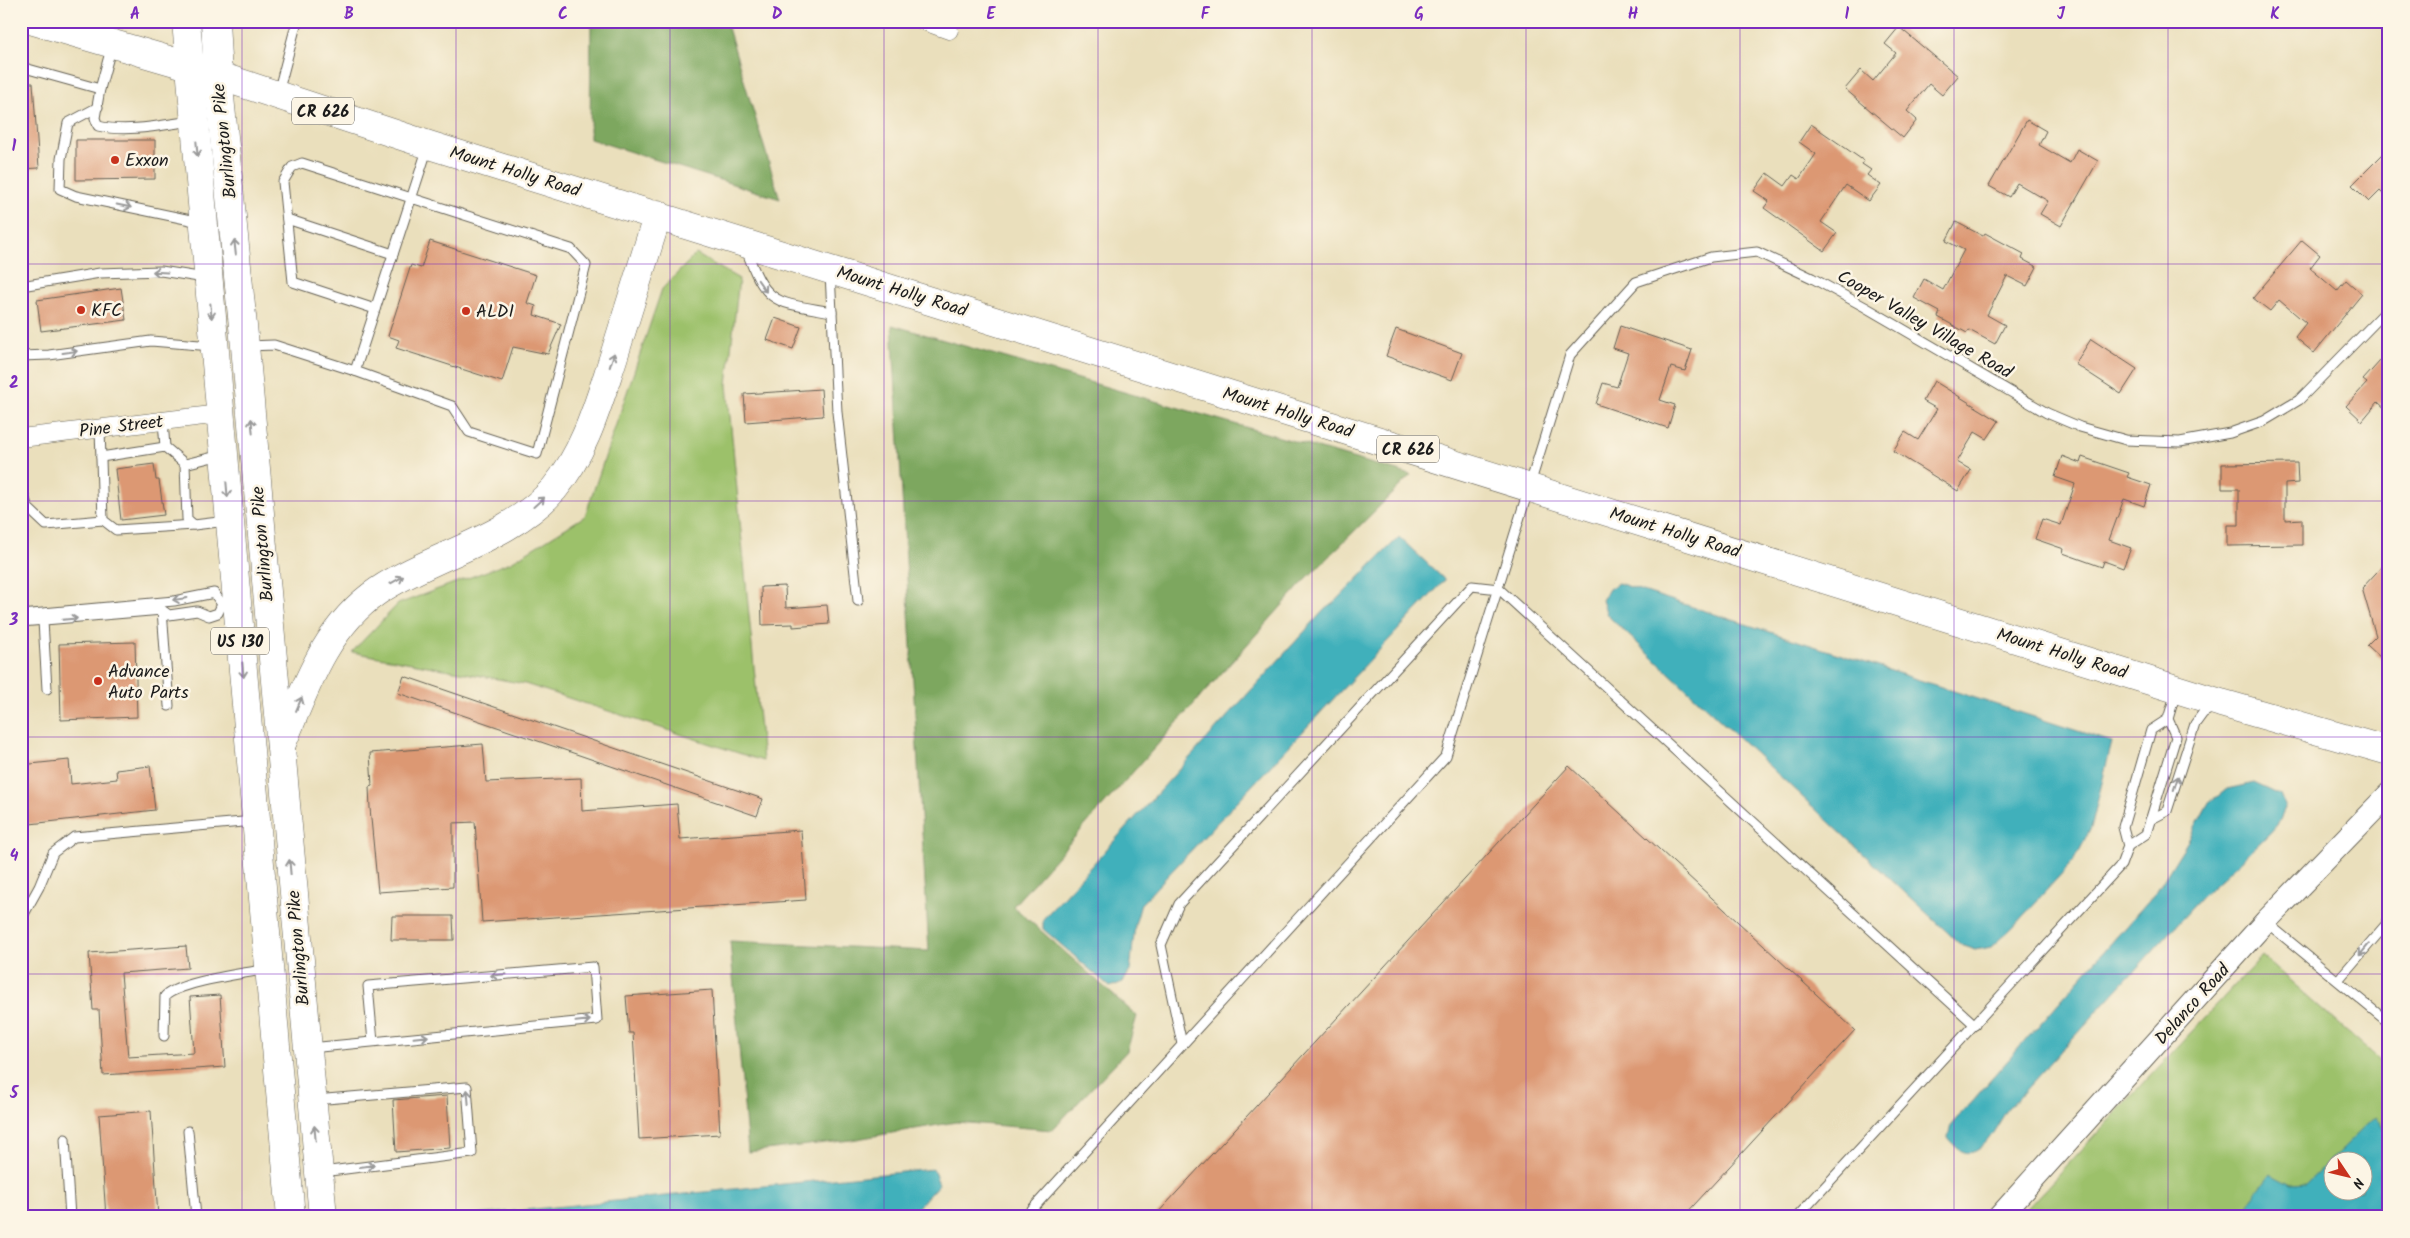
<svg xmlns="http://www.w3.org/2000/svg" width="2410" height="1238" font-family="Kalam,sans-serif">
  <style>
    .green { fill: #9cc16b; stroke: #5c6e44; fill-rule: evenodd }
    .forest { fill: #7da75f; stroke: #4c623e }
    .water { fill: #41b0bb; stroke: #2e666c; fill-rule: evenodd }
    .building { fill: #dc9873 }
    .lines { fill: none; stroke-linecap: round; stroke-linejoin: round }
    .service-casing { stroke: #646054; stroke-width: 11 }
    .minor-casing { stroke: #646054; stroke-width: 19 }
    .tertiary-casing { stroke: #646054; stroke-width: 24 }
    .primary-casing { stroke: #646054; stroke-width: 29 }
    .trunk-casing { stroke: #646054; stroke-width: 29 }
    .service { stroke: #fff; stroke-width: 9 }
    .minor { stroke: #fff; stroke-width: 18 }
    .tertiary { stroke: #fff; stroke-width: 22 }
    .primary { stroke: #fff; stroke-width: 28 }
    .trunk { stroke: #fff; stroke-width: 28 }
    .oneway { stroke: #999 }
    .grid { fill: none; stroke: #7b2cbf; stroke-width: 1; stroke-opacity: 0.55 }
    .poi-dot { fill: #c8321e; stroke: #fcf5e5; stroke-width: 2 }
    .labels { text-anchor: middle; stroke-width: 5; stroke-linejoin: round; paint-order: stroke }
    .shield { fill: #fcf5e5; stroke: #5f5d58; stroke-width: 1 }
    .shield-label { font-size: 16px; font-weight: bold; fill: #1c1c1c }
    .street-label { font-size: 18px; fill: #1c1c1c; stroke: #fcf5e5 }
    .poi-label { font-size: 18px; fill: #1c1c1c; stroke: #fcf5e5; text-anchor: start }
    .neatline { fill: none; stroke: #7b2cbf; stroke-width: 2 }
    .grid-label { font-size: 16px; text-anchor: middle; font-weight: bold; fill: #7b2cbf }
  </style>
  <rect width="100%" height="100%" fill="#fcf5e5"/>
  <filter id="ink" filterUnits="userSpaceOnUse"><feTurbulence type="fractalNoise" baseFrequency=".02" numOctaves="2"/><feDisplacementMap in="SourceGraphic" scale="10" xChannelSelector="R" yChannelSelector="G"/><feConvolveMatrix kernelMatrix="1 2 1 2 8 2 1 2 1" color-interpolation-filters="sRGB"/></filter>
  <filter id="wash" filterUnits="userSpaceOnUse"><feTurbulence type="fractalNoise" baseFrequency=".0096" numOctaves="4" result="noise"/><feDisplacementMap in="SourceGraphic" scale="20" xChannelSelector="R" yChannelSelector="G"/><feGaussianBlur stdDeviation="1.12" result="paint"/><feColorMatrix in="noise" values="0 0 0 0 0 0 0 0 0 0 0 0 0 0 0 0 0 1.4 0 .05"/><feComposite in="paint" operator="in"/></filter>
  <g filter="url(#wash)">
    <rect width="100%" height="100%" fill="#eadfbc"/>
    <g class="green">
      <path d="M 696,254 L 739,279 L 727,385 L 763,761 L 525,684 L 352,652 L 398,604 L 511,562 L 585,516 L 662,289 Z"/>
      <path d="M 2262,956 L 2389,1068 L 2389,1217 L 2019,1217 ZM 2332,1160 L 2362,1160 L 2362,1190 L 2332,1190 Z"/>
    </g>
    <g class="forest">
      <path d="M 591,21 L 726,21 L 780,199 L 590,139 Z"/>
      <path d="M 892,325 L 1411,475 L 1306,579 L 1013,906 L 1137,1016 L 1127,1051 L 1052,1130 L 956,1122 L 851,1140 L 748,1152 L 730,941 L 929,951 Z"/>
    </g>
    <g class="water">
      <path d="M 1399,537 L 1445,580 L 1141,904 L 1135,925 L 1130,971 L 1123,982 L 1110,987 L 1043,929 L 1043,919 L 1325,609 L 1335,602 Z"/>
      <path d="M 1618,583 L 2112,742 L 2091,828 L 2075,859 L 2012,928 L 1991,947 L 1976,950 L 1961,945 L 1607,615 L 1602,600 L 1609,589 Z"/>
      <path d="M 2254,783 L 2280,795 L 2285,808 L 2277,825 L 2267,836 L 2201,898 L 2007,1110 C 1992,1133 1975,1175 1948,1138 L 1951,1125 L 2156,892 L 2189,839 L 2208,804 L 2227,789 Z"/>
      <path d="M 2375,1117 L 2389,1138 L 2389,1217 L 2238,1217 L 2271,1174 L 2292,1185 L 2306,1184 ZM 2362,1160 L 2362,1190 L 2332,1190 L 2332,1160 Z"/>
      <path d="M 933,1169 L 939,1184 L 909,1217 L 456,1217 Z"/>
    </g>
    <g id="blocks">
      <g class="building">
        <path d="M 1899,27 L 1958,76 L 1942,95 L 1929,84 L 1907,111 L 1917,120 L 1903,138 L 1845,89 L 1861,70 L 1873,81 L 1896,53 L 1885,44 Z"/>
        <path d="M 21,83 L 33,83 L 39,168 L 21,169 Z"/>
        <path d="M 2027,120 L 2046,131 L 2039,145 L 2070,163 L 2077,149 L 2098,161 L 2061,226 L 2040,214 L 2048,201 L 2017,183 L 2009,197 L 1989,186 Z"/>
        <path d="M 1811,124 L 1864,161 L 1862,164 L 1871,170 L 1867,175 L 1881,185 L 1869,201 L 1846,185 L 1821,222 L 1837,233 L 1824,251 L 1764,208 L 1769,201 L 1754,191 L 1767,173 L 1785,186 L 1793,175 L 1799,179 L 1816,154 L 1799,142 Z"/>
        <path d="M 76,140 L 155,140 L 155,179 L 76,180 Z"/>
        <path d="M 2389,148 L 2389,200 L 2380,191 L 2369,202 L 2352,185 Z"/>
        <path d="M 1956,222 L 1983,236 L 1985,233 L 2024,254 L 2022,259 L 2037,267 L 2027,286 L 2007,276 L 1987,315 L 2005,325 L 1995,344 L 1969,330 L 1967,333 L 1938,317 L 1940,312 L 1914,298 L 1924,279 L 1943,290 L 1964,250 L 1946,241 Z"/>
        <path d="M 2302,240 L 2320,255 L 2310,268 L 2337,291 L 2346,280 L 2362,294 L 2314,353 L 2295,337 L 2306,323 L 2279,300 L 2270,311 L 2253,298 Z"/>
        <path d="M 430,241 L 536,275 L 527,303 L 536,306 L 534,315 L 561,324 L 548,354 L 513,347 L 502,382 L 396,348 L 399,340 L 388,336 L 411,265 L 421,268 Z"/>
        <path d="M 121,288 L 126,320 L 41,331 L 37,300 Z"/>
        <path d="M 775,318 L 801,327 L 793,349 L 767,340 Z"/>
        <path d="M 1620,326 L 1692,350 L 1685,371 L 1671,367 L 1660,400 L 1675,405 L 1668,428 L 1596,404 L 1603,383 L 1617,387 L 1628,353 L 1613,348 Z"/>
        <path d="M 1396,329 L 1462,353 L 1452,380 L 1386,356 Z"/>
        <path d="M 2091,339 L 2137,369 L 2121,394 L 2075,364 Z"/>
        <path d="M 2389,351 L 2389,412 L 2378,402 L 2362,421 L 2346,406 L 2367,383 L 2363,380 Z"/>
        <path d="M 1934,381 L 1999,421 L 1987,439 L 1975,432 L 1957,462 L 1971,470 L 1958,491 L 1893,451 L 1905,432 L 1918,440 L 1937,409 L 1923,401 Z"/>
        <path d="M 821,389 L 823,416 L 746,422 L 744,394 Z"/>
        <path d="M 2062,456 L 2080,463 L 2082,457 L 2129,473 L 2127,477 L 2151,485 L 2144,506 L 2124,499 L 2109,540 L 2131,548 L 2123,568 L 2104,561 L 2102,567 L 2063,553 L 2064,549 L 2035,539 L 2042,519 L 2061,525 L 2075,484 L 2055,477 Z"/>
        <path d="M 2297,463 L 2298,483 L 2285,484 L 2285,520 L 2302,519 L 2302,545 L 2227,546 L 2227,525 L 2239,525 L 2239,489 L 2222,489 L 2222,464 Z"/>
        <path d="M 154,464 L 156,480 L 159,480 L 164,515 L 121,520 L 115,469 Z"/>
        <path d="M 2389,559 L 2389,666 L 2384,667 L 2382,659 L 2367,645 L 2376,636 L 2362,588 Z"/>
        <path d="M 785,586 L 786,608 L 827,605 L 829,624 L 793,627 L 793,624 L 762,625 L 761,587 Z"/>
        <path d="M 135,642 L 137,717 L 61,720 L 59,644 Z"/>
        <path d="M 404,676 L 763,799 L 757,816 L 398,693 Z"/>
        <path d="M 483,744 L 486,782 L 581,778 L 582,811 L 677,804 L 680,839 L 801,830 L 806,900 L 482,922 L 475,822 L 453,823 L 453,887 L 378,892 L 370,808 L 369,787 L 372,786 L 370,753 Z"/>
        <path d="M 69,760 L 71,784 L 117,779 L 116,770 L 150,766 L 155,810 L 21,825 L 21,765 Z"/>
        <path d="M 1569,766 L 1855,1030 L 1683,1217 L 1154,1217 Z"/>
        <path d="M 392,916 L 453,916 L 454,940 L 391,940 Z"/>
        <path d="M 186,946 L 188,968 L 121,973 L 128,1057 L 194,1053 L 190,997 L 220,995 L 225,1067 L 103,1075 L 99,1010 L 93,1010 L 89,953 Z"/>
        <path d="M 712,990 L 720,1134 L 639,1139 L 633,1033 L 629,1033 L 626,996 Z"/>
        <path d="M 447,1096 L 450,1148 L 396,1152 L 393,1100 Z"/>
        <path d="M 151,1111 L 158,1217 L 106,1217 L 99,1115 Z"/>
      </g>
    </g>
  </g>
  <g filter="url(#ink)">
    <use href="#blocks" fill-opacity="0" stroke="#646054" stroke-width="1"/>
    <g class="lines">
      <defs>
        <g id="service">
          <path d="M 21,32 L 24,21"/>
          <path d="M 21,67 L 100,89 L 112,45"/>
          <path d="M 100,89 L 95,118 L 98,126 C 128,133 162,125 191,121"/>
          <path d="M 278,93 L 297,21"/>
          <path d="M 98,107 L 68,123 L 61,159 L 60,189 L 76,196 L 200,222"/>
          <path d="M 287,219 L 393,254"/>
          <path d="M 746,249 C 766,306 776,302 832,312"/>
          <path d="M 830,273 L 837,412 L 858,601"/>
          <path d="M 21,286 L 100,273 L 161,271 L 205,278"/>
          <path d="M 248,346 L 274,345 L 355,371 L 452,406 L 469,432 L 537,454 L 586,265 L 571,249 L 302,163 L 292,167 L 283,182 L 293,282 L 375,309"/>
          <path d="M 21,356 L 49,355 L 151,341 L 212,346"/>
          <path d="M 355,371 L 428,147"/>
          <path d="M 163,421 L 165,447 L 185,464"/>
          <path d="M 100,429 L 103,520 L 116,530 L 194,525"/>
          <path d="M 221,455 L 185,464 L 187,519 L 194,525 L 227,521"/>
          <path d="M 101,457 L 165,447"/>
          <path d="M 21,487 L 28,508 L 46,525 L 103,520"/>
          <path d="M 162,610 L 169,706"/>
          <path d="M 21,615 L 174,601 L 214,593 L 222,604"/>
          <path d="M 43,621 L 47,689"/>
          <path d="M 21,622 L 162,610 L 169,615 L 197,611 L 209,616 L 218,613 L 222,604"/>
          <path d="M 2150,820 L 2167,811 L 2195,724 L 2203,713 L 2214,707"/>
          <path d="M 2128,846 L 2123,827 L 2151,730 L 2168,719 L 2176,692"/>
          <path d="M 21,915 L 24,914 L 39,887 L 53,853 L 74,837 L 254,821"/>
          <path d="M 2266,922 L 2389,1023"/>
          <path d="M 2338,980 L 2389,921"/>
          <path d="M 164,1036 L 165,996 C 182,981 243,974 266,969"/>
          <path d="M 1182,1044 L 1161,945 L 1179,904 L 1472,586 L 1499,589 L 1975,1025"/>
          <path d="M 310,1048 L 597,1020 L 593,967 L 368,986 L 373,1042"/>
          <path d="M 315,1100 L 467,1087 L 472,1153 L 322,1172"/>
          <path d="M 188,1131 L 196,1217"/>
          <path d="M 65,1139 L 70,1217"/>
          <path d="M 1025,1217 L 1446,756 L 1570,355 L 1636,282 L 1711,257 L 1757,252 L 1812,278 L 1865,307 L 2047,413 L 2080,427 L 2126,440 L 2180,442 L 2230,433 L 2264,421 L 2299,400 L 2389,308"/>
          <path d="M 1797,1217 L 2121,865 L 2128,846 L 2146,834 L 2176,737 L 2168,719"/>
        </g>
        <g id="minor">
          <path d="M 924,21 L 949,30"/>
          <path d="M 21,438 L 220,414"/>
        </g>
        <path id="tertiary" d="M 1999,1217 L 2266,921 L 2389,794"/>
        <path id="primary" d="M 34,21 L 189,66 L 429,145 L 2221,703 L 2389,751"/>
        <g id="trunk">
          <path d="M 186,21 L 291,1217"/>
          <path d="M 215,21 L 218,77 L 245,346 L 323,1217"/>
          <path d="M 281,746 C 305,689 325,627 378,591 C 432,555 510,539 554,489 C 585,452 598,404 613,359 C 628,311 643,263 658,214"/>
        </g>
      </defs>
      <use href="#service" class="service-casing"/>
      <use href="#minor" class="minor-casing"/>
      <use href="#tertiary" class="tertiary-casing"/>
      <use href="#primary" class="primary-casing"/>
      <use href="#trunk" class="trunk-casing"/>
      <use href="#service" class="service"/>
      <use href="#minor" class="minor"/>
      <use href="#tertiary" class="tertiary"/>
      <use href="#primary" class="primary"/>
      <use href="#trunk" class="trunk"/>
    </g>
    <defs><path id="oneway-shaft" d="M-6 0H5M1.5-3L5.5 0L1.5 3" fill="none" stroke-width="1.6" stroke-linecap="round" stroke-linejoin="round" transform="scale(1.25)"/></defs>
    <g class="oneway">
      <use href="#oneway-shaft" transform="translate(197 149) rotate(85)"/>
      <use href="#oneway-shaft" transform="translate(124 206) rotate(12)"/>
      <use href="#oneway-shaft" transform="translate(235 247) rotate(-96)"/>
      <use href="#oneway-shaft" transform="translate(160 272) rotate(-177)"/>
      <use href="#oneway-shaft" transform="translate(762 286) rotate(55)"/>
      <use href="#oneway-shaft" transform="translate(211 311) rotate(85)"/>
      <use href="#oneway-shaft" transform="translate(70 352) rotate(-8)"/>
      <use href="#oneway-shaft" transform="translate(612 360) rotate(-72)"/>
      <use href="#oneway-shaft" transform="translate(252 426) rotate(-95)"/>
      <use href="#oneway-shaft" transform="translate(227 490) rotate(85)"/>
      <use href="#oneway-shaft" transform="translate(539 502) rotate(-42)"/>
      <use href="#oneway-shaft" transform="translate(397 580) rotate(-29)"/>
      <use href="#oneway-shaft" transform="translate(180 599) rotate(172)"/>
      <use href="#oneway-shaft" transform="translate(70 619) rotate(-5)"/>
      <use href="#oneway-shaft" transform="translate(243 670) rotate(85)"/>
      <use href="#oneway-shaft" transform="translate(299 704) rotate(-67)"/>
      <use href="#oneway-shaft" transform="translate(2176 783) rotate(-72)"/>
      <use href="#oneway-shaft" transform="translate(290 867) rotate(-95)"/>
      <use href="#oneway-shaft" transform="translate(2364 950) rotate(130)"/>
      <use href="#oneway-shaft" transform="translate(498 975) rotate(175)"/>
      <use href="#oneway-shaft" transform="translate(583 1021) rotate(-6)"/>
      <use href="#oneway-shaft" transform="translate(421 1037) rotate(-6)"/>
      <use href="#oneway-shaft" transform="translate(468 1097) rotate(-95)"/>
      <use href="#oneway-shaft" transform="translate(315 1133) rotate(-95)"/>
      <use href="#oneway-shaft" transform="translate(367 1166) rotate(-7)"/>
    </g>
  </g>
  <path class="grid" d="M 242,21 L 242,1217M 456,21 L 456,1217M 670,21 L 670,1217M 884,21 L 884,1217M 1098,21 L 1098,1217M 1312,21 L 1312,1217M 1526,21 L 1526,1217M 1740,21 L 1740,1217M 1954,21 L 1954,1217M 2168,21 L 2168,1217M 21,264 L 2389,264M 21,501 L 2389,501M 21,737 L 2389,737M 21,974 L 2389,974"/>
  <g class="poi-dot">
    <circle cx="115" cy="160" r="5"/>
    <circle cx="81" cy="310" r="5"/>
    <circle cx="466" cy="311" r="5"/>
    <circle cx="98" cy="681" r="5"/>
  </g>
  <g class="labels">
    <g class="shield">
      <rect x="292" y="97.5" width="62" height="27" rx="4"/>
      <rect x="1377" y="435.5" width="62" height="27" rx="4"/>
      <rect x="211" y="627.5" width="58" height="27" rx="4"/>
    </g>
    <g class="shield-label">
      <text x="323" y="117">CR 626</text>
      <text x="1408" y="455">CR 626</text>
      <text x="240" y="647">US 130</text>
    </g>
    <g class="street-label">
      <text transform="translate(224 141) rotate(-96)" y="6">Burlington Pike</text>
      <text transform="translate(515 171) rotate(17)" y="6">Mount Holly Road</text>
      <text transform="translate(902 291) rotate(17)" y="6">Mount Holly Road</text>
      <text transform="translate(1925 324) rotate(30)" y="6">Cooper Valley Village Road</text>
      <text transform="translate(1288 412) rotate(17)" y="6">Mount Holly Road</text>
      <text transform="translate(121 426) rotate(-7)" y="6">Pine Street</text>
      <text transform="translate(1675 532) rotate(17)" y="6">Mount Holly Road</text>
      <text transform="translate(262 544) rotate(-95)" y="6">Burlington Pike</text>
      <text transform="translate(2062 653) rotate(17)" y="6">Mount Holly Road</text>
      <text transform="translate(298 948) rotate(-95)" y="6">Burlington Pike</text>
      <text transform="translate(2192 1004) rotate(-48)" y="6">Delanco Road</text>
    </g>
    <g class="poi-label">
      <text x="125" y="166">Exxon</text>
      <text x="91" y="316">KFC</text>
      <text x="476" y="317">ALDI</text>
      <text x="108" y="677">Advance<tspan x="108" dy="21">Auto Parts</tspan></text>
    </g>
  </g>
  <rect width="2410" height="1238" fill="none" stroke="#fcf5e5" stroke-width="55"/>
  <g transform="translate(2348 1176) rotate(125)"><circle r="24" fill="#fcf5e5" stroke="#a29e95"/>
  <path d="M0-4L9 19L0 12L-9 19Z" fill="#c8321e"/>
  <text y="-8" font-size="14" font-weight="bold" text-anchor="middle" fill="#1c1c1c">N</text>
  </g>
  <rect x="28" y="28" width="2354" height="1182" class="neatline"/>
  <g class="grid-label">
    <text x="135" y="19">A</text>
    <text x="349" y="19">B</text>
    <text x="563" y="19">C</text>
    <text x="777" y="19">D</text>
    <text x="991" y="19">E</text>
    <text x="1205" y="19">F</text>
    <text x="1419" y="19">G</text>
    <text x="1633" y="19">H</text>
    <text x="1847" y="19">I</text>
    <text x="2061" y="19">J</text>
    <text x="2275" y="19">K</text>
    <text x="14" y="151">1</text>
    <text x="14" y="388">2</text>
    <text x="14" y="625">3</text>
    <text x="14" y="861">4</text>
    <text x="14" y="1098">5</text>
  </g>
</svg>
